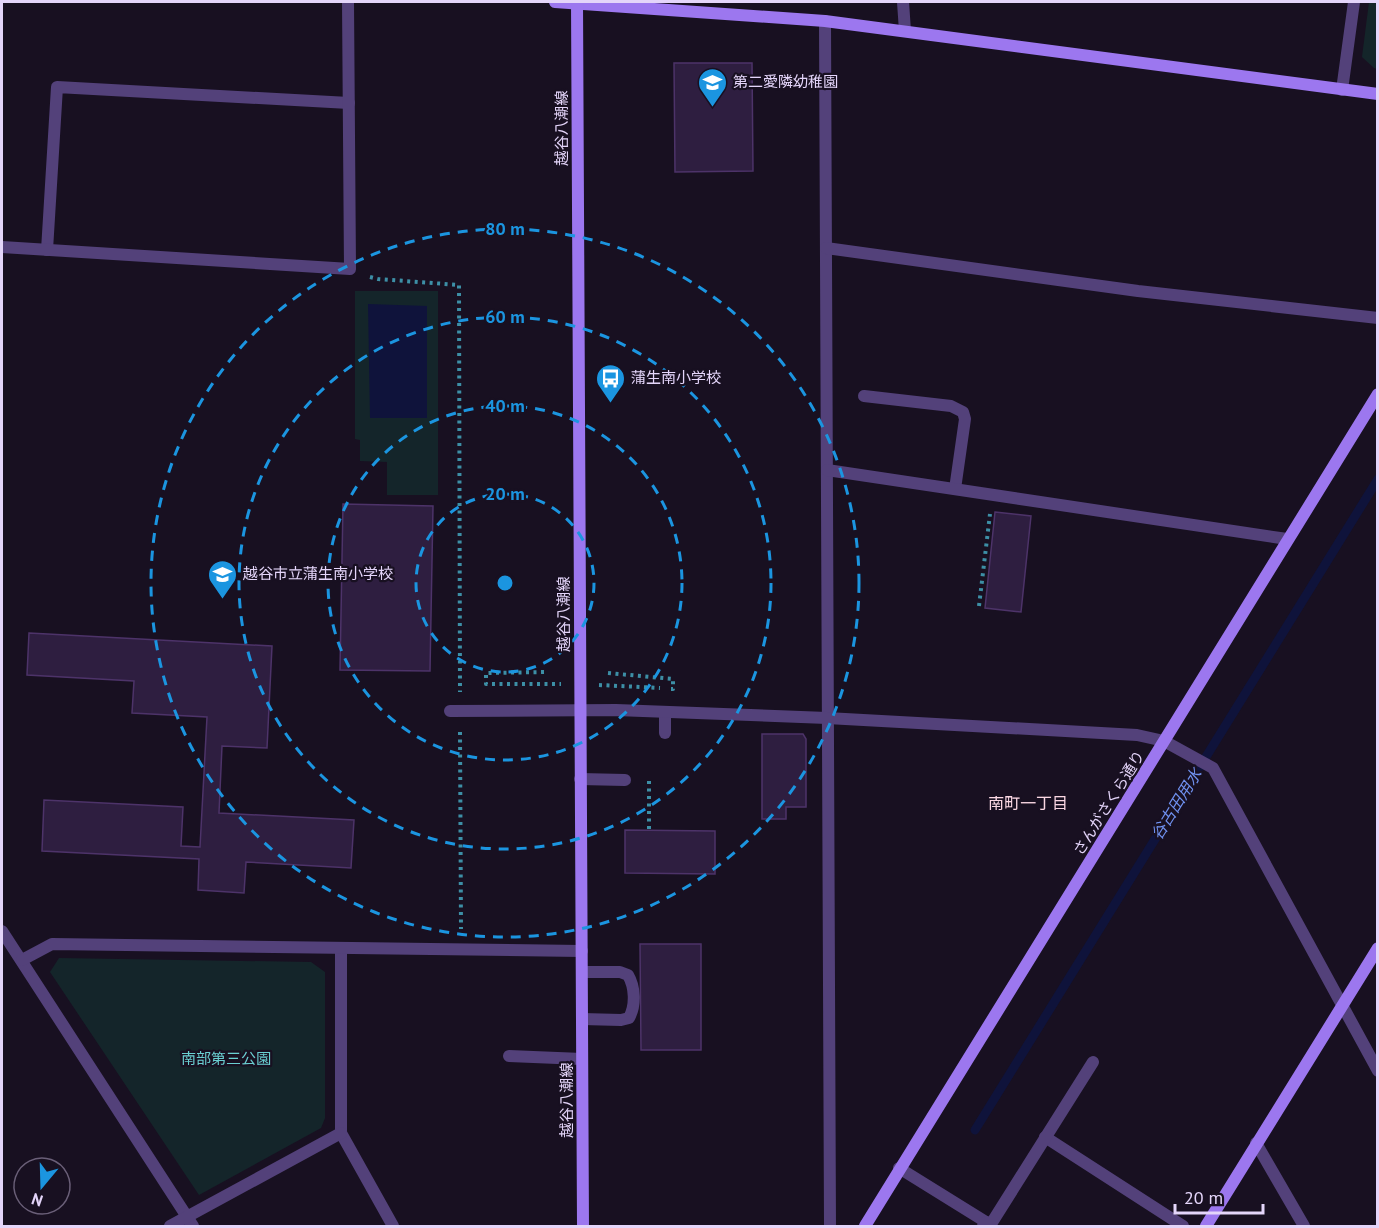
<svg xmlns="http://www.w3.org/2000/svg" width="1379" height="1228" font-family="'PT Sans','Noto Sans JP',sans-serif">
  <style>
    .green { fill: #14252a }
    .water { fill: #0f133b }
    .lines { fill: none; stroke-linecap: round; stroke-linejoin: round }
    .stream { stroke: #0f133b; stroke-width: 9 }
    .building { fill: #2e1e40; stroke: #4d3369; stroke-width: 1.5 }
    .path { stroke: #3d8fa6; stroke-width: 4; stroke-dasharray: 3 4.5; stroke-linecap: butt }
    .lane { stroke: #53417a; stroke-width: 12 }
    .street { stroke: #53417a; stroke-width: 12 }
    .secondary { stroke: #9c77ef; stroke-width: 12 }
    .ring { fill: none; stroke: #1b95e0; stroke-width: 3; stroke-dasharray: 10 8 }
    .labels { text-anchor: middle; stroke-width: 4.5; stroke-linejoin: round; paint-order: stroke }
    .poi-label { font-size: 15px; fill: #e4d5fa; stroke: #181021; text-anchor: start }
    .street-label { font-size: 15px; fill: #e4d5fa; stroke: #181021 }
    .park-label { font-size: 15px; fill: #6aced1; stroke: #181021 }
    .neighbourhood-label { font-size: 16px; fill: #fad7e3; stroke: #181021 }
    .water-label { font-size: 16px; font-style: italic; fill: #6f90ee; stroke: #181021 }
    .centre { fill: #1b95e0; stroke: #181021; stroke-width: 3 }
    .ring-label { font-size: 18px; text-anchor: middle; font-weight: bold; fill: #1b95e0; stroke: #181021; stroke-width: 4.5; stroke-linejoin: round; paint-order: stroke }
  </style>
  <rect width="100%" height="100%" fill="#181021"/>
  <g class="green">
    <path d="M 1369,2 L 1377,2 L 1377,69 L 1374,68 L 1362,57 Z"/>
    <path d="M 355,291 L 438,291 L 438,495 L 387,495 L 387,462 L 360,461 L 360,440 L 355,439 Z"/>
    <path d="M 59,958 L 311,962 L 325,972 L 325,1118 L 321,1128 L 199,1195 L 50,972 Z"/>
  </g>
  <path class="water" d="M 368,304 L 427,306 L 427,418 L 370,418 Z"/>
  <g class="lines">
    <path class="stream" d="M 975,1130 L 1378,479"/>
  </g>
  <g class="building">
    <path d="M 674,63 L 752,63 L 753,171 L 675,172 Z"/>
    <path d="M 343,504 L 433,506 L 430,671 L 340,670 Z"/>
    <path d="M 995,512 L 1031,516 L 1021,612 L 985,608 Z"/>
    <path d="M 29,633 L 272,646 L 267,748 L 222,746 L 219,813 L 354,820 L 351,868 L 246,862 L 244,893 L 198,890 L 199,859 L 42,851 L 44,800 L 183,807 L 181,846 L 200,847 L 207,717 L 132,713 L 134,681 L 27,675 Z"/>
    <path d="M 762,734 L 803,734 L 806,739 L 806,807 L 786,807 L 786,819 L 762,819 Z"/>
    <path d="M 625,830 L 715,831 L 715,874 L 625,873 Z"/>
    <path d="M 640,944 L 701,944 L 701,1050 L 641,1050 Z"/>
  </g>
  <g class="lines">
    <g class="path">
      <path d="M 370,277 L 378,279 L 459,285 L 460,692"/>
      <path d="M 979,606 L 990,514"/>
      <path d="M 544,672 L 486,673 L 486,684 L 561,684"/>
      <path d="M 608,673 L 673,679 L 673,689 L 671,689"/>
      <path d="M 599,685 L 660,688"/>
      <path d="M 460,732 L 461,929"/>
      <path d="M 649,781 L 649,830"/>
    </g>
    <g class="lane">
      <path d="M 47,250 L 57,87 L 349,103"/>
      <path d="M 864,396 L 951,406 L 963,412 L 965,419 L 955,489"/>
      <path d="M 665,713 L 665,733"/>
      <path d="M 580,779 L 625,780"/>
      <path d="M 582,972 L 620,972 L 628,975 C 635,987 636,1005 629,1018 L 621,1020 L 582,1019"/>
      <path d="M 509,1056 L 582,1059"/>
    </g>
    <g class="street">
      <path d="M 903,2 L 905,31"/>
      <path d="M 825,21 L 830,1226"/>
      <path d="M 1342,90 L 1354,2"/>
      <path d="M 2,247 L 350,269 L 348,2"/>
      <path d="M 826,248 L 1138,291 L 1378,318"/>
      <path d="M 827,470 L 1287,539"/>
      <path d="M 450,711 L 616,710 L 827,718 L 1137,735 L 1164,741 L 1213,768 L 1378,1071"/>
      <path d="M 2,931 L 193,1226"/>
      <path d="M 341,949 L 341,1133 L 393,1226"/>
      <path d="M 22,960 L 52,944 L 582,951"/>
      <path d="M 1045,1137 L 1183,1226"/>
      <path d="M 1256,1143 L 1304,1226"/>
      <path d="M 899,1168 L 986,1222"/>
      <path d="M 170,1226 L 341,1133"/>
      <path d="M 983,1226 L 986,1222 L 991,1224 L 1093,1062"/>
    </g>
    <g class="secondary">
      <path d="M 555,2 L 825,21 L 1378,94"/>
      <path d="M 577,2 L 583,1226"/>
      <path d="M 865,1226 L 1378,394"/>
      <path d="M 1206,1226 L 1378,948"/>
    </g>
  </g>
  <g class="ring">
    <circle cx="505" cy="583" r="89"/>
    <circle cx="505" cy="583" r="177"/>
    <circle cx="505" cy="583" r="266"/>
    <circle cx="505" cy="583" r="354"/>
  </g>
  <defs>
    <symbol id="school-pin" viewBox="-11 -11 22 30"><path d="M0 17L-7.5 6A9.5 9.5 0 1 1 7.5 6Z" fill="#1b95e0" stroke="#181021"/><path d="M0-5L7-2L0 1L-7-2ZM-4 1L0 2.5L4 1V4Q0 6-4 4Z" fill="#fff"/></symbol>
    <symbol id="bus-pin" viewBox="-11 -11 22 30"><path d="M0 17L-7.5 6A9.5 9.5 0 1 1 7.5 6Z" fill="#1b95e0" stroke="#181021"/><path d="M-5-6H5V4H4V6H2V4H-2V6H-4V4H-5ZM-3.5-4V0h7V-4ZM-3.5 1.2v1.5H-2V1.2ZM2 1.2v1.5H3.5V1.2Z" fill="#fff"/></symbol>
  </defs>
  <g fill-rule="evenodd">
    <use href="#school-pin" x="696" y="66" width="33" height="45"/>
    <use href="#bus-pin" x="594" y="362" width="33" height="45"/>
    <use href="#school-pin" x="206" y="558" width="33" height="45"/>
  </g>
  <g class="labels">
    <g class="poi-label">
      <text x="733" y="87">第二愛隣幼稚園</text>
      <text x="631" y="383">蒲生南小学校</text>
      <text x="243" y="579">越谷市立蒲生南小学校</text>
    </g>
    <g class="street-label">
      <text transform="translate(562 128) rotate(-90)" y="5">越谷八潮線</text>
      <text transform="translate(564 614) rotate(-90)" y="5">越谷八潮線</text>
      <text transform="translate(1109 803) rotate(-58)" y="5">さんがさくら通り</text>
      <text transform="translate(567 1100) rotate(-90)" y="5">越谷八潮線</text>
    </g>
    <g class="park-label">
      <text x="226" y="1064">南部第三公園</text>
    </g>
    <g class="neighbourhood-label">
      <text x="1028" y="809">南町一丁目</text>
    </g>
    <g class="water-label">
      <text transform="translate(1176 804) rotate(-58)" y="6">谷古田用水</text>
    </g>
  </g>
  <circle cx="505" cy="583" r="9" class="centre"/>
  <g class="ring-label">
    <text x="505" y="235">80 m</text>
    <text x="505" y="323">60 m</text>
    <text x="505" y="412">40 m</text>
    <text x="505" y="500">20 m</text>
  </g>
  <rect width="1379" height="1228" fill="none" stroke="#e4d5fa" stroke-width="6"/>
  <g transform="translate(42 1186) rotate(199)"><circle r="28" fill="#181021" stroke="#6a5f78" stroke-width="1.5"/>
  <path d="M0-4.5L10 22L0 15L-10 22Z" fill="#1b95e0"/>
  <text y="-9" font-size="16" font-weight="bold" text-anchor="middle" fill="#e4d5fa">N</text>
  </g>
  <path d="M1175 1204v9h88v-9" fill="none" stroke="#e4d5fa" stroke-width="3"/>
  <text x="1184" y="1204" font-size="18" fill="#e4d5fa" stroke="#181021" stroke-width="4.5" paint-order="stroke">20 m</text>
</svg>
